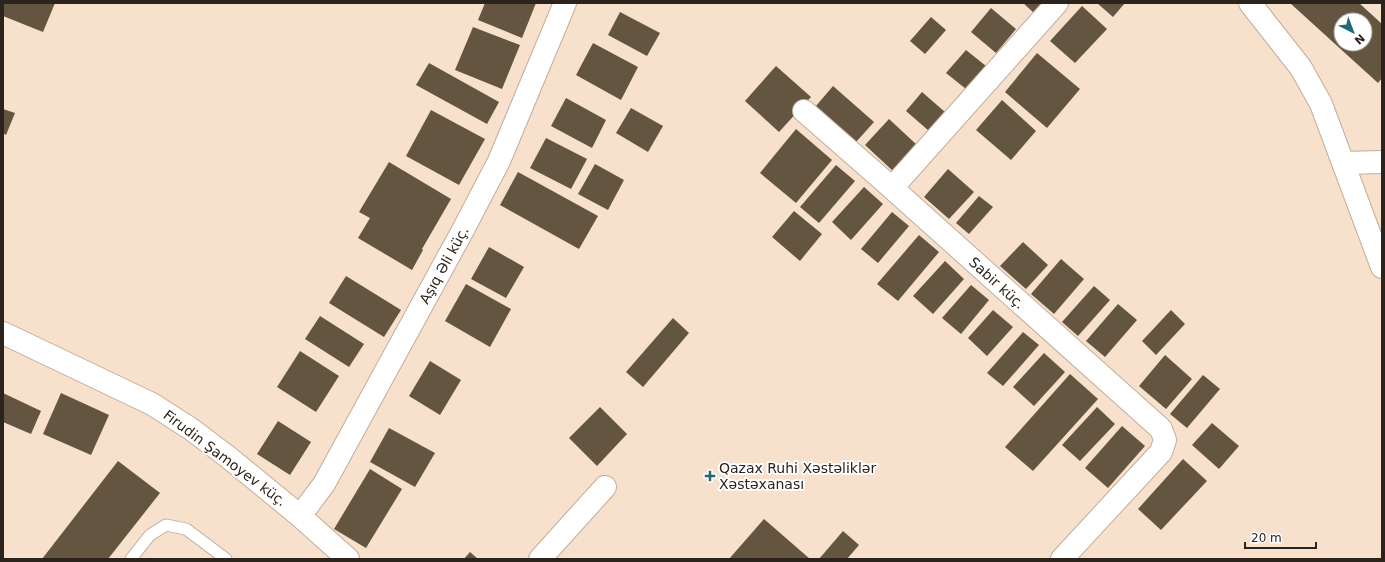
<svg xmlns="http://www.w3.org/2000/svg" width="1385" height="562" font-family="'DejaVu Sans',sans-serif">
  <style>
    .building { fill: #635540; fill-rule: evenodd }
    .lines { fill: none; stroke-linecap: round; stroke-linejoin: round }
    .service-casing { stroke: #c3ad9a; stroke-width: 13 }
    .minor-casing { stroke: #c3ad9a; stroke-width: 24 }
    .service { stroke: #fff; stroke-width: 11 }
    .minor { stroke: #fff; stroke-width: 22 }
    .poi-dot { fill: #206b73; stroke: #fff; stroke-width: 1.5 }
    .labels { text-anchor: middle; stroke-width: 4; stroke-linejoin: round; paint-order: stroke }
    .street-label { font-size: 14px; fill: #2c241c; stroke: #fff }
    .poi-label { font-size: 14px; fill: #2c241c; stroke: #fff; text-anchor: start }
  </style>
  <rect width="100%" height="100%" fill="#f7e0cc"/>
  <g class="building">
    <path d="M 3,3 L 55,3 L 43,32 L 3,16 Z"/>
    <path d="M 485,3 L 536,3 L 522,38 L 478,20 Z"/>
    <path d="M 1023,3 L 1043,3 L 1034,13 Z"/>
    <path d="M 1097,3 L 1125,3 L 1113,17 Z"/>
    <path d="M 1290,3 L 1359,3 L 1382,24 L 1382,78 L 1378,83 ZM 1341,20 L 1365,20 L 1365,44 L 1341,44 Z"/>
    <path d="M 1082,6 L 1107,29 L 1075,63 L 1050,41 Z"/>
    <path d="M 991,8 L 1016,29 L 996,53 L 971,32 Z"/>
    <path d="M 620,12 L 660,33 L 647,56 L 608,35 Z"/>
    <path d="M 931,17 L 946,30 L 925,54 L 910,41 Z"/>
    <path d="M 473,27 L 520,45 L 502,89 L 455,70 Z"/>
    <path d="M 593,43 L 638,67 L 621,100 L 576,75 Z"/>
    <path d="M 966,50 L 986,66 L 966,89 L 946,73 Z"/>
    <path d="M 1037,53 L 1080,89 L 1047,128 L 1005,92 Z"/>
    <path d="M 429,63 L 499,102 L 487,124 L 416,85 Z"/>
    <path d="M 776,66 L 811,97 L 779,132 L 745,101 Z"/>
    <path d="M 833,86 L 874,122 L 856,142 L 816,106 Z"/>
    <path d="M 922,92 L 945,112 L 929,131 L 906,111 Z"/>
    <path d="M 566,98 L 606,120 L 592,148 L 551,126 Z"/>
    <path d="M 1002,100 L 1036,131 L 1011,160 L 976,130 Z"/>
    <path d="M 631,108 L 663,126 L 648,152 L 616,133 Z"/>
    <path d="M 3,109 L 15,113 L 6,135 L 3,133 Z"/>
    <path d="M 431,110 L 485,139 L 459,185 L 406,156 Z"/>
    <path d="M 889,119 L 917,145 L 893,171 L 865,145 Z"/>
    <path d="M 796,129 L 832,160 L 796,203 L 760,173 Z"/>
    <path d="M 546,138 L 587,159 L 571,189 L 530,168 Z"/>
    <path d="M 389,162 L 451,199 L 422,249 L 423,250 L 412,270 L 358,238 L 370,218 L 359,212 Z"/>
    <path d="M 595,164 L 624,180 L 608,210 L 578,194 Z"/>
    <path d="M 836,165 L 855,181 L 819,223 L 800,207 Z"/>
    <path d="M 948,169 L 974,192 L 949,219 L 924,197 Z"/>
    <path d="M 518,172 L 598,216 L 579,249 L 500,205 Z"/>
    <path d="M 864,187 L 883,204 L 851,240 L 832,222 Z"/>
    <path d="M 979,196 L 993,207 L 969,234 L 956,223 Z"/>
    <path d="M 794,211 L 822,234 L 800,261 L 772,237 Z"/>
    <path d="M 892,212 L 909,226 L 878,263 L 861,249 Z"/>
    <path d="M 919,235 L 939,252 L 898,301 L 877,284 Z"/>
    <path d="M 1023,242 L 1048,265 L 1026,289 L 1000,266 Z"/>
    <path d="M 489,247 L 524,267 L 506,298 L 471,279 Z"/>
    <path d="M 1061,259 L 1084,279 L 1054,314 L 1031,294 Z"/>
    <path d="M 945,261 L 964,279 L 933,314 L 913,296 Z"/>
    <path d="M 346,276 L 401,310 L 384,337 L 329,303 Z"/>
    <path d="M 466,284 L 511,309 L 490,347 L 445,321 Z"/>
    <path d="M 971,285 L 989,300 L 961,334 L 942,318 Z"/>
    <path d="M 1094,286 L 1110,300 L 1078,336 L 1062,322 Z"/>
    <path d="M 1118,304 L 1137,320 L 1105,357 L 1086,341 Z"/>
    <path d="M 993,310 L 1013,327 L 987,356 L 968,338 Z"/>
    <path d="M 1171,310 L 1185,324 L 1156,355 L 1142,341 Z"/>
    <path d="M 320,316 L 364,344 L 349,367 L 305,339 Z"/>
    <path d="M 673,318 L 689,333 L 643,387 L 626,372 Z"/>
    <path d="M 1023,332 L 1039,345 L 1003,386 L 987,373 Z"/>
    <path d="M 300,351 L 339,376 L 316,412 L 277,387 Z"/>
    <path d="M 1044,353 L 1065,372 L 1034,406 L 1013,387 Z"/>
    <path d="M 1165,355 L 1192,379 L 1166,409 L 1139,386 Z"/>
    <path d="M 430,361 L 461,380 L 440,415 L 409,396 Z"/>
    <path d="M 1070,374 L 1098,399 L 1033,471 L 1005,447 Z"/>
    <path d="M 1203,375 L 1220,389 L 1187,428 L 1170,414 Z"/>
    <path d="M 3,393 L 41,411 L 31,434 L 3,422 Z"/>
    <path d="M 61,393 L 109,415 L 91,455 L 43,434 Z"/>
    <path d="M 600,407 L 627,434 L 597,466 L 569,438 Z"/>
    <path d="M 1097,407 L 1115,424 L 1080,461 L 1062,445 Z"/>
    <path d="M 278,421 L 311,442 L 290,475 L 257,454 Z"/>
    <path d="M 1212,423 L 1239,446 L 1219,469 L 1192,445 Z"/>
    <path d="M 1122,426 L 1145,446 L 1108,488 L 1085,468 Z"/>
    <path d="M 389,428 L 435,453 L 415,487 L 370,462 Z"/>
    <path d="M 1183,459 L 1207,481 L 1161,530 L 1138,509 Z"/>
    <path d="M 118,461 L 160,493 L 108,559 L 42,559 Z"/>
    <path d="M 370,469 L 402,489 L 366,548 L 334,529 Z"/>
    <path d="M 764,519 L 810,559 L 729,559 Z"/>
    <path d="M 843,531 L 859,545 L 847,559 L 819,559 Z"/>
    <path d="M 470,552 L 478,559 L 464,559 Z"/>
  </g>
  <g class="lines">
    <defs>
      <path id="service" d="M 131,559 L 150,535 L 166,525 L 186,529 L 226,559"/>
      <g id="minor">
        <path d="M 1057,3 L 892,188 L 1161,429 L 1165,440 L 1161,452 L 1062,559"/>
        <path d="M 1250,3 L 1301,68 L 1321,104 L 1382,267"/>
        <path d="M 804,111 L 892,188"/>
        <path d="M 1343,163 L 1382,162"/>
        <path d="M 3,333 L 152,404 L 191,429 L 228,457 L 300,516 L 348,559"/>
        <path d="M 300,516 L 324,484 L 463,230 L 499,161 L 565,3"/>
        <path d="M 540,559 L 605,487"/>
      </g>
    </defs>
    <use href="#service" class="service-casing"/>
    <use href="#minor" class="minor-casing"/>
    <use href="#service" class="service"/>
    <use href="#minor" class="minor"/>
  </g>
  <path class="poi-dot" d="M708 470h4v4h4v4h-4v4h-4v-4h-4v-4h4z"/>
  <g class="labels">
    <g class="street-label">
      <text transform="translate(444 265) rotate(-61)" y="5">Aşıq Əli küç.</text>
      <text transform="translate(997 283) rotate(42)" y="5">Sabir küç.</text>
      <text transform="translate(225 458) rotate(37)" y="5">Firudin Şamoyev küç.</text>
    </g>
    <g class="poi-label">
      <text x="719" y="473">Qazax Ruhi Xəstəliklər<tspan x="719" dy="16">Xəstəxanası</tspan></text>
    </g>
  </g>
  <rect width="1385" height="562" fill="none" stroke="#2c241c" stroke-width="8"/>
  <g transform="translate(1353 32) rotate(138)"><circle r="19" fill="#ffffff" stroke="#aba7a4"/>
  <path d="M0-3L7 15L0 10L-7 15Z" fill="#206b73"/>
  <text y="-6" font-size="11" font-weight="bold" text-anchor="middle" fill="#2c241c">N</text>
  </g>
  <path d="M1245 542v6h71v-6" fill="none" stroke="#2c241c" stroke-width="2"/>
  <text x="1251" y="542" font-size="12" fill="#2c241c" stroke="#ffffff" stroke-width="3" paint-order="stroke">20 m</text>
</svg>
